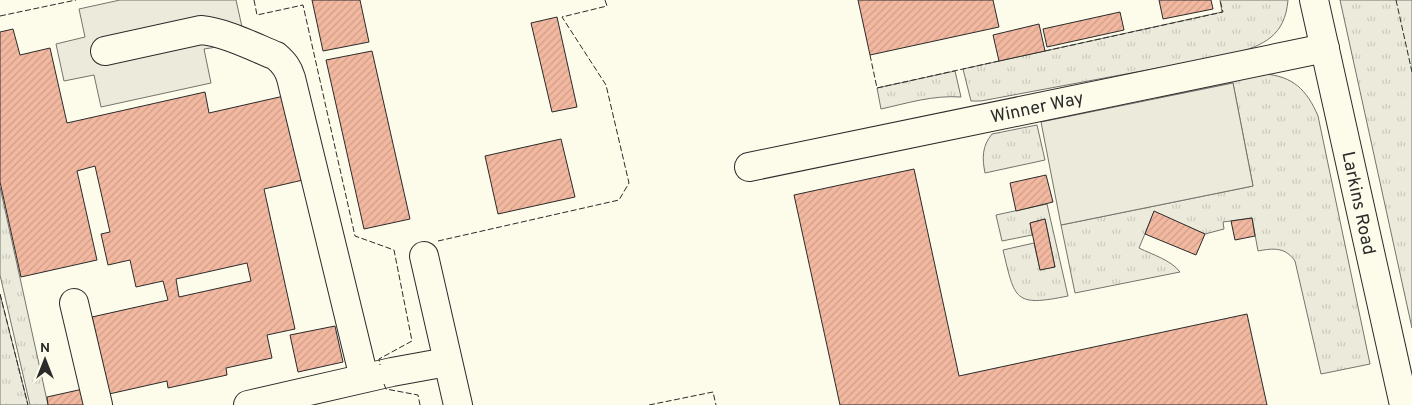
<svg xmlns="http://www.w3.org/2000/svg" width="1412" height="405" font-family="Overpass,sans-serif">
  <style>
    .grass { fill: url(#grass-tufts); stroke: #74746e }
    .parking { fill: #eceadb; stroke: #74746e }
    .building { fill: url(#building-hatch); stroke: #2b2b2b; fill-rule: evenodd }
    .lines { fill: none; stroke-linecap: round; stroke-linejoin: round }
    .minor-casing { stroke: #2b2b2b; stroke-width: 30 }
    .minor { stroke: #fdfbea; stroke-width: 28 }
    .fence { stroke: #2b2b2b; stroke-width: 1; stroke-dasharray: 6 2.5; stroke-linecap: butt }
    .labels { text-anchor: middle; stroke-width: 4; stroke-linejoin: round; paint-order: stroke }
    .street-label { font-size: 18px; fill: #2b2b2b; stroke: #fdfbea }
  </style>
  <defs>
    <pattern id="grass-tufts" width="24" height="20" patternUnits="userSpaceOnUse" patternTransform="scale(1.25)"><rect width="24" height="20" fill="#ecebdb"/><path d="M3 7l-1-3M5 7V3M7 7l1-3M15 17l-1-3M17 17v-4M19 17l1-3" fill="none" stroke="#cbcabc"/></pattern>
    <pattern id="building-hatch" width="6" height="6" patternUnits="userSpaceOnUse" patternTransform="scale(1.25)"><rect width="6" height="6" fill="#f2b8a0"/><path d="M-1 1l2-2M0 6l6-6M5 7l2-2" fill="none" stroke="#d09e8a"/></pattern>
  </defs>
  <rect width="100%" height="100%" fill="#fdfbea"/>
  <g class="grass">
    <path d="M 1220,0 L 1288,0 C 1285,36 1264,45 1233,54 L 981,101 L 971,101 L 963,69 L 1222,12 Z"/>
    <path d="M 1340,0 L 1412,0 L 1412,328 Z"/>
    <path d="M 955,71 L 961,97 C 933,95 908,103 881,109 L 877,88 Z"/>
    <path d="M 1264,74 C 1293,76 1307,90 1318,116 L 1370,364 L 1321,374 L 1295,261 C 1285,247 1274,248 1258,251 L 1252,218 L 1223,222 L 1224,229 L 1205,234 L 1154,212 L 1139,248 C 1153,255 1171,260 1180,272 L 1075,293 L 1061,225 L 1253,186 L 1233,83 L 1157,98 L 1156,94 Z"/>
    <path d="M 1037,125 L 1045,160 L 985,173 C 982,158 982,146 992,134 Z"/>
    <path d="M 0,187 L 48,405 L 30,405 L 0,275 Z"/>
    <path d="M 1047,204 L 1068,296 C 1014,307 1015,300 1003,250 L 1034,243 L 1040,269 L 1055,267 L 1045,219 L 1030,223 L 1032,235 L 1002,241 L 996,215 Z"/>
    <path d="M 0,294 L 28,405 L 0,405 Z"/>
  </g>
  <g class="parking">
    <path d="M 120,0 L 236,0 L 242,27 L 217,47 L 204,49 L 211,83 L 101,107 L 94,75 L 64,81 L 56,44 L 85,37 L 79,9 Z"/>
    <path d="M 1233,83 L 1253,186 L 1061,225 L 1041,122 Z"/>
  </g>
  <g class="building">
    <path d="M 312,0 L 360,0 L 369,42 L 323,51 Z"/>
    <path d="M 858,0 L 993,0 L 999,27 L 870,55 Z"/>
    <path d="M 1159,0 L 1211,0 L 1213,9 L 1163,19 Z"/>
    <path d="M 1120,12 L 1124,30 L 1047,47 L 1043,29 Z"/>
    <path d="M 557,17 L 577,107 L 552,112 L 531,23 Z"/>
    <path d="M 1039,24 L 1045,51 L 999,61 L 993,35 Z"/>
    <path d="M 13,29 L 20,55 L 50,48 L 67,123 L 205,92 L 209,113 L 284,96 L 303,180 L 264,189 L 295,329 L 267,335 L 272,358 L 226,368 L 227,375 L 168,388 L 167,381 L 109,394 L 92,317 L 168,300 L 163,281 L 136,287 L 130,260 L 108,265 L 101,234 L 110,232 L 95,166 L 77,171 L 97,260 L 21,277 L 0,182 L 0,32 ZM 247,263 L 251,281 L 179,297 L 176,279 Z"/>
    <path d="M 372,51 L 410,219 L 364,229 L 326,60 Z"/>
    <path d="M 561,139 L 575,197 L 498,214 L 485,156 Z"/>
    <path d="M 914,169 L 959,376 L 1247,314 L 1267,405 L 840,405 L 794,195 Z"/>
    <path d="M 1046,175 L 1053,202 L 1016,211 L 1010,183 Z"/>
    <path d="M 1154,211 L 1205,234 L 1196,255 L 1145,234 Z"/>
    <path d="M 1252,218 L 1255,236 L 1235,240 L 1231,221 Z"/>
    <path d="M 1045,219 L 1055,267 L 1040,270 L 1030,223 Z"/>
    <path d="M 335,326 L 343,362 L 298,372 L 290,335 Z"/>
    <path d="M 83,389 L 86,405 L 48,405 L 47,397 Z"/>
  </g>
  <g class="lines">
    <defs>
      <g id="minor">
        <path d="M 1314,0 L 1404,405"/>
        <path d="M 105,51 L 201,30 C 224,32 254,47 276,56 C 284,63 288,68 291,78 L 364,378"/>
        <path d="M 749,167 L 1325,48"/>
        <path d="M 424,256 L 458,405"/>
        <path d="M 74,303 L 98,405"/>
        <path d="M 248,405 L 392,372 L 447,362"/>
      </g>
    </defs>
    <use href="#minor" class="minor-casing"/>
    <use href="#minor" class="minor"/>
    <g class="fence">
      <path d="M 254,0 L 257,15 L 303,5 L 355,236 L 394,250 L 412,341 L 379,359 L 380,365"/>
      <path d="M 1396,0 L 1412,72"/>
      <path d="M 0,16 L 76,0"/>
      <path d="M 1045,51 L 1223,12 L 1220,0"/>
      <path d="M 870,55 L 877,88 L 999,61"/>
      <path d="M 438,241 L 619,200 L 629,183 L 606,85 L 562,17 L 607,6 L 605,0"/>
      <path d="M 0,294 L 28,405"/>
      <path d="M 384,384 L 386,389 L 418,395 L 420,405"/>
      <path d="M 649,405 L 713,392 L 716,405"/>
    </g>
  </g>
  <g class="labels">
    <g class="street-label">
      <text transform="translate(1037 107) rotate(-12)" y="6">Winner Way</text>
      <text transform="translate(1359 203) rotate(78)" y="6">Larkins Road</text>
    </g>
  </g>
  <g transform="translate(45 360)" stroke="#fdfbea" stroke-width="4" paint-order="stroke">
  <path d="M0-4L9 19L0 12L-9 19Z" fill="#2b2b2b"/>
  <text y="-8" font-size="14" font-weight="bold" text-anchor="middle" fill="#2b2b2b">N</text>
  </g>
</svg>
